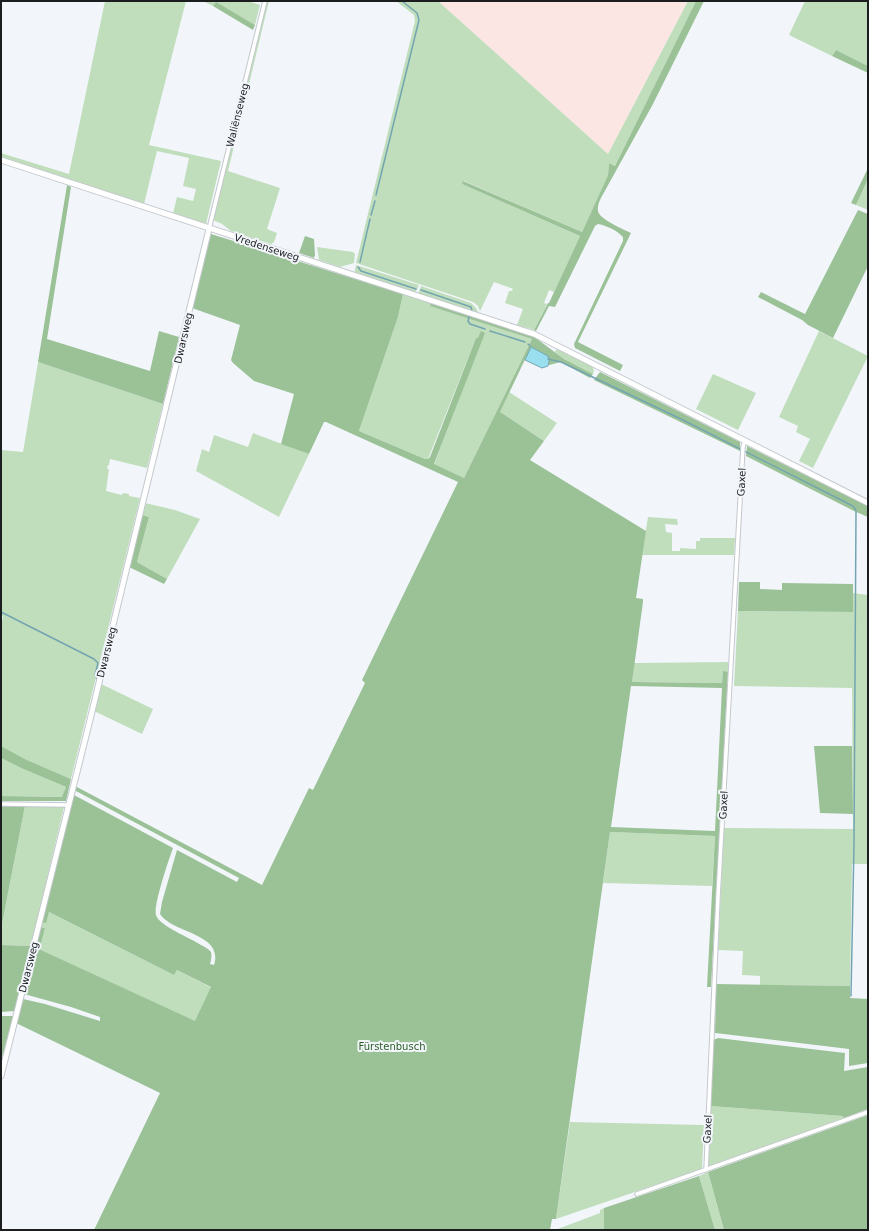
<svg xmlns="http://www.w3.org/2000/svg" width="869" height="1231" font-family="'DejaVu Sans',sans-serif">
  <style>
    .industrial { fill: #fce6e3 }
    .green { fill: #c0debc }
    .forest { fill: #9bc297; fill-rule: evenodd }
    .water { fill: #99dff0; stroke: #73a5b1 }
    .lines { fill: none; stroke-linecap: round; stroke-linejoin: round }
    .stream { stroke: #73a5b1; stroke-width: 1.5 }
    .street-casing { stroke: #c4c8cd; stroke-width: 5.5 }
    .secondary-casing { stroke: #c4c8cd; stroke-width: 7 }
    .street { stroke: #fff; stroke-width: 3.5 }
    .secondary { stroke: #fff; stroke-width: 5 }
    .labels { text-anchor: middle; stroke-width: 4; stroke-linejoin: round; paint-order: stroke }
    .street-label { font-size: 10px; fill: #1b1d1e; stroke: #f2f6fb }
    .park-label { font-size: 10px; fill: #2a5e26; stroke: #f2f6fb }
  </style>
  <rect width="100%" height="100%" fill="#f2f6fb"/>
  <path class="industrial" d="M 438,1 L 688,1 L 608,154 Z"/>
  <g class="green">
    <path d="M 105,1 L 186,1 L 149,145 L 221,161 L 206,224 L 173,213 L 177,197 L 193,201 L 196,189 L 183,186 L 189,158 L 157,151 L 144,204 L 1,158 L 1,153 L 69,174 Z"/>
    <path d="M 203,1 L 248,1 L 260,5 L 255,25 L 216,3 L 213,6 Z"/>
    <path d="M 266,1 L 269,1 L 228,171 L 280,188 L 267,229 L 277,233 L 274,242 L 271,244 L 231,231 L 222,224 L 213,220 Z"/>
    <path d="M 396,1 L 438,1 L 608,154 L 688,1 L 696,1 L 615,166 L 609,163 L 608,175 L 582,232 L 464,181 L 462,184 L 580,236 L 554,292 L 549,290 L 544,303 L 547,304 L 534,330 L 517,325 L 523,309 L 505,303 L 509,291 L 512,291 L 513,289 L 511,288 L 494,282 L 480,311 L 478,306 L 473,302 L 356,263 L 415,21 L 414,15 Z"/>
    <path d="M 805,1 L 868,1 L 868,66 L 836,50 L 832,56 L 789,35 Z"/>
    <path d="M 868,179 L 868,210 L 856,205 Z"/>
    <path d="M 317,247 L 353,252 L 355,254 L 354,263 L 340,267 L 319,260 Z"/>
    <path d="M 356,265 L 419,285 L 415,293 L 354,274 Z"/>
    <path d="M 421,286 L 471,303 L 476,308 L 479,314 L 418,294 Z"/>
    <path d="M 403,294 L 431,303 L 431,306 L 532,339 L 464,478 L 434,465 L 484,333 L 478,339 L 476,338 L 428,459 L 425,459 L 359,431 L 398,317 Z"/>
    <path d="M 819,331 L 868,356 L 813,468 L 799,461 L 810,439 L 796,432 L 798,426 L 779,417 Z"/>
    <path d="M 557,348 L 592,366 L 594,370 L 593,374 L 564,359 L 555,352 Z"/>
    <path d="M 38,362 L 163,404 L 147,468 L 110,459 L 109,465 L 108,465 L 107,469 L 109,469 L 106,491 L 122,495 L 123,493 L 129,494 L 129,496 L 140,498 L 71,779 L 27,760 L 1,746 L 1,627 L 3,616 L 1,615 L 1,450 L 23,452 Z"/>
    <path d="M 713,374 L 756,393 L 738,430 L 696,409 Z"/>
    <path d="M 509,392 L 557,423 L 544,441 L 501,413 L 500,411 Z"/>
    <path d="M 253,433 L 309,454 L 279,517 L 196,471 L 202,449 L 209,452 L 214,435 L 248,447 Z"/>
    <path d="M 145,503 L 175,510 L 200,519 L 167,579 L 137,562 L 149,517 L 142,515 Z"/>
    <path d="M 648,517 L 677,519 L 678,525 L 665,524 L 666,532 L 672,533 L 672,551 L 680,551 L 680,548 L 696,549 L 696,541 L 700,541 L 700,538 L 735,538 L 734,555 L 642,555 Z"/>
    <path d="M 853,593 L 868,595 L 868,864 L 852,864 L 850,986 L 760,985 L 760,976 L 742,975 L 743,951 L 718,950 L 724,828 L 853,829 L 852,688 L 734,686 L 738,611 L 853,612 Z"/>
    <path d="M 728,662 L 728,672 L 723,672 L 722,683 L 632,682 L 634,663 Z"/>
    <path d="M 101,684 L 153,709 L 142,734 L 94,711 Z"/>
    <path d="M 1,758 L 21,768 L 66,787 L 63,797 L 1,796 Z"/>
    <path d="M 25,806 L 64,807 L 31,946 L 1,945 L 1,929 Z"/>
    <path d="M 610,832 L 715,836 L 712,886 L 603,883 Z"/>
    <path d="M 49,912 L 174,975 L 177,970 L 212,988 L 195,1022 L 41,950 L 40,948 L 45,928 L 40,927 L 42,922 Z"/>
    <path d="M 710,1106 L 844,1116 L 844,1118 L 709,1167 L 707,1162 Z"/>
    <path d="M 570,1122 L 704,1125 L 702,1169 L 556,1219 Z"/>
    <path d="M 708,1172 L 724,1230 L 715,1230 L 699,1176 Z"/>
    <path d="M 604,1208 L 604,1230 L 555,1230 L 600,1213 L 600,1210 Z"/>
  </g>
  <g class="forest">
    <path d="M 696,1 L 704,1 L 653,104 L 602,196 C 600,200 597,205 598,211 C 599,219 623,229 631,233 L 578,342 L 623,365 L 620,371 L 575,348 L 574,344 L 623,241 L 623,237 C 616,230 608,226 598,224 L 595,226 L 555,307 L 549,306 L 536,331 L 534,330 L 548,303 L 549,303 L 580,236 L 462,184 L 463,181 L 582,232 L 608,175 L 609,163 L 615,166 Z"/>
    <path d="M 216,2 L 255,25 L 253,30 L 213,6 Z"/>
    <path d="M 836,50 L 868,66 L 868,73 L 832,56 Z"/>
    <path d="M 868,168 L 868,179 L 856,205 L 851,203 Z"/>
    <path d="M 67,185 L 71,187 L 47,339 L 150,371 L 159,331 L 179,337 L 163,404 L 38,362 Z"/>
    <path d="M 858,210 L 868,214 L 868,266 L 833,338 L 808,325 L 802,320 L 758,297 L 761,292 L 805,314 Z"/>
    <path d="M 211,234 L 403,294 L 398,317 L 359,431 L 425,459 L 428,459 L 430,457 L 476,338 L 478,338 L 481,331 L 485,333 L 434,464 L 464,478 L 532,339 L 430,306 L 431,303 L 533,336 L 564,359 L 593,374 L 590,378 L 561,362 L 549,365 C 550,354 540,352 531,347 L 500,412 L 544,441 L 530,460 L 646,531 L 636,598 L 643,599 L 643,602 L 632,682 L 722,683 L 723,671 L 728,672 L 711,987 L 707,987 L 715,836 L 610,832 L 556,1219 L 552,1219 L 550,1230 L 94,1230 L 160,1093 L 16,1023 L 23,999 L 45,1004 L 100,1021 L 100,1017 L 71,1007 L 24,994 L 40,927 L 45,928 L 40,948 L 41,950 L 195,1021 L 211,987 L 177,970 L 174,975 L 49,912 L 46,923 L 42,922 L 74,795 L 173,848 C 169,859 153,906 156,915 C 159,926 191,938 201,945 C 205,947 209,949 211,952 C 212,956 211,961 210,964 L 214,965 C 224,933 173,934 160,914 L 162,902 L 177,850 L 237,882 L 239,878 L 76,791 L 74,789 L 75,786 L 262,885 L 309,788 L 313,790 L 365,683 L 362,680 L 458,482 L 326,422 L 324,422 L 309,454 L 281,444 L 294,394 L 254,381 L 233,363 L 231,360 L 240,325 L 192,308 ZM 631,686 L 722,688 L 715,831 L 611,827 Z"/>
    <path d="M 305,236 L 314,239 L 315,255 L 314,258 L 299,253 Z"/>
    <path d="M 600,372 L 740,442 L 740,451 L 594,380 Z"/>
    <path d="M 747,446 L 868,506 L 868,517 L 854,511 L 746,456 Z"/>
    <path d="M 142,515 L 149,517 L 137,562 L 167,579 L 164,584 L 129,567 Z"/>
    <path d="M 739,582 L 760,582 L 760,589 L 782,590 L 782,583 L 853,584 L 853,612 L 738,611 Z"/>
    <path d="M 1,746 L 27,760 L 71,779 L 66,801 L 1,801 L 1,796 L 62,797 L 66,787 L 21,768 L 1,758 Z"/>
    <path d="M 814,746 L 852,746 L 853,814 L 820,813 Z"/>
    <path d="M 1,806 L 25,806 L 1,929 Z"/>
    <path d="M 1,945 L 31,946 L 15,1011 L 1,1012 Z"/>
    <path d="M 716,984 L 850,986 L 850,998 L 868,999 L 868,1063 L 849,1066 L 849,1049 L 715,1033 Z"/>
    <path d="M 1,1016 L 13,1016 L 1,1062 Z"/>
    <path d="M 718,1038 L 845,1053 L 844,1071 L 868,1067 L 868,1109 L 844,1118 L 843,1116 L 710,1106 L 713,1040 Z"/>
    <path d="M 868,1115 L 868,1230 L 724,1230 L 708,1172 Z"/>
    <path d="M 699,1176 L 715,1230 L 604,1230 L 604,1208 Z"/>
  </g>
  <path class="water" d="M 531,347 L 548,356 L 549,361 L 548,366 L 542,368 L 525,360 Z"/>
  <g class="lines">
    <g class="stream">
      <path d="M 376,195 L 419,20 L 417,13 L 402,1"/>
      <path d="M 371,215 L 375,201"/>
      <path d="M 360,262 L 370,219"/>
      <path d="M 358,267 L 361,271 L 416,289"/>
      <path d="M 421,290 L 471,307 L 472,311"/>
      <path d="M 469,317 L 468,321 L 470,324 L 485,329"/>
      <path d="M 490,331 L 525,342"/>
      <path d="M 528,344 L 530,346"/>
      <path d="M 548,359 L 561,362 L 683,420 L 851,505 L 854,507 L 856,511 L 854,844 L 851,996"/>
      <path d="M 1,612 L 94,659 L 98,663 L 95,675 L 97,679"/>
    </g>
    <defs>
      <g id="street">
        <path d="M 209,229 L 265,1"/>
        <path d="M 1,804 L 69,805"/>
        <path d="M 706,1170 L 718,897 L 743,447 L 745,441"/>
        <path d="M 637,1194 L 868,1112"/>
      </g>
      <g id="secondary">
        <path d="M 1,160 L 534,334 L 868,503"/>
        <path d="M 1,1076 L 89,724 L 209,229"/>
      </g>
    </defs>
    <use href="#street" class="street-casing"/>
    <use href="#secondary" class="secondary-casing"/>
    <use href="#street" class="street"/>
    <use href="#secondary" class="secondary"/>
  </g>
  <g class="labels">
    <g class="street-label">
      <text transform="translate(237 115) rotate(-76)" y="4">Waliënseweg</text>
      <text transform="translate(267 247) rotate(18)" y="4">Vredenseweg</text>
      <text transform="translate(183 338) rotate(-77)" y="4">Dwarsweg</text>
      <text transform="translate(741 482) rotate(-87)" y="4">Gaxel</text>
      <text transform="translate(106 652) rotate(-76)" y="4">Dwarsweg</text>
      <text transform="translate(723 805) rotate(-87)" y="4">Gaxel</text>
      <text transform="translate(28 967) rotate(-76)" y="4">Dwarsweg</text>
      <text transform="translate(707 1129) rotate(-87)" y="4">Gaxel</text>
    </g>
    <g class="park-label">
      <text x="392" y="1050">Fürstenbusch</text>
    </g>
  </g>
  <rect width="869" height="1231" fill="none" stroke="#1b1d1e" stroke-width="4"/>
</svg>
